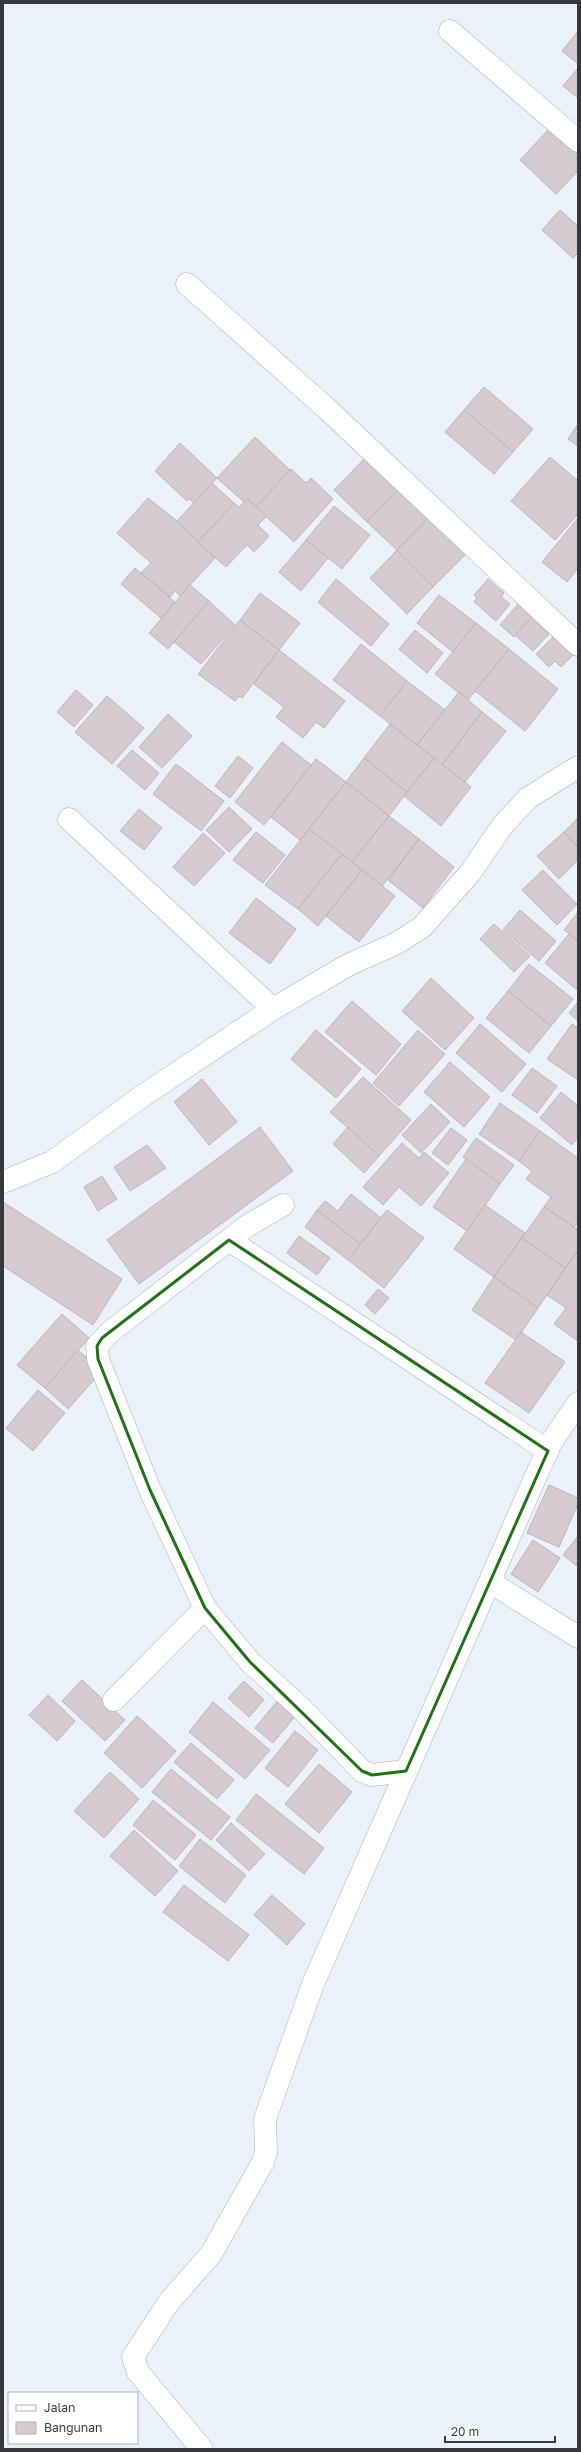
<svg xmlns="http://www.w3.org/2000/svg" width="581" height="2452" font-family="'Golos Text',sans-serif">
  <style>
    .building { fill: #d6cad0; stroke: #beb3b8 }
    .lines { fill: none; stroke-linecap: round; stroke-linejoin: round }
    .street-casing { stroke: #a7adb6; stroke-width: 23 }
    .street { stroke: #fff; stroke-width: 22 }
    .marked { fill: none; stroke: #217017; stroke-width: 3; stroke-linejoin: round }
  </style>
  <rect width="100%" height="100%" fill="#ecf2fc"/>
  <g class="building">
    <path d="M 578,31 L 578,64 L 562,51 Z"/>
    <path d="M 578,68 L 578,98 L 563,86 Z"/>
    <path d="M 550,128 L 578,154 L 578,171 L 556,194 L 520,160 Z"/>
    <path d="M 560,210 L 578,226 L 578,253 L 573,258 L 542,230 Z"/>
    <path d="M 484,387 L 533,429 L 513,452 L 464,410 Z"/>
    <path d="M 464,410 L 513,452 L 494,474 L 445,432 Z"/>
    <path d="M 578,424 L 578,446 L 568,439 Z"/>
    <path d="M 255,437 L 290,470 L 256,507 L 247,499 L 244,502 L 217,478 Z"/>
    <path d="M 180,443 L 217,478 L 194,503 L 189,499 L 187,501 L 155,471 Z"/>
    <path d="M 366,457 L 399,489 L 367,522 L 334,490 Z"/>
    <path d="M 550,457 L 578,481 L 578,514 L 555,540 L 511,501 Z"/>
    <path d="M 291,469 L 306,483 L 311,478 L 333,499 L 294,542 L 256,507 Z"/>
    <path d="M 212,483 L 234,503 L 198,542 L 177,521 Z"/>
    <path d="M 399,489 L 429,517 L 397,550 L 367,522 Z"/>
    <path d="M 148,498 L 177,521 L 215,558 L 180,596 L 175,591 L 170,597 L 141,573 L 151,563 L 117,533 Z"/>
    <path d="M 247,499 L 267,516 L 258,525 L 269,536 L 254,552 L 247,545 L 226,567 L 198,542 L 234,503 L 239,507 Z"/>
    <path d="M 334,506 L 370,535 L 342,569 L 306,540 Z"/>
    <path d="M 429,517 L 466,554 L 433,587 L 397,550 Z"/>
    <path d="M 578,518 L 578,568 L 567,582 L 542,562 Z"/>
    <path d="M 306,540 L 328,558 L 301,591 L 279,572 Z"/>
    <path d="M 397,550 L 433,587 L 407,614 L 370,578 Z"/>
    <path d="M 135,568 L 175,602 L 161,618 L 121,584 Z"/>
    <path d="M 336,579 L 389,624 L 371,646 L 318,602 Z"/>
    <path d="M 488,579 L 504,593 L 501,597 L 510,604 L 496,621 L 474,602 L 477,598 L 474,595 Z"/>
    <path d="M 190,585 L 209,601 L 168,649 L 149,633 Z"/>
    <path d="M 260,593 L 300,623 L 279,650 L 240,620 Z"/>
    <path d="M 439,595 L 476,623 L 453,652 L 417,623 Z"/>
    <path d="M 209,601 L 235,625 L 201,664 L 174,642 Z"/>
    <path d="M 520,602 L 534,615 L 514,637 L 500,625 Z"/>
    <path d="M 531,618 L 549,634 L 533,651 L 515,635 Z"/>
    <path d="M 240,620 L 279,650 L 242,698 L 239,696 L 235,701 L 198,674 Z"/>
    <path d="M 476,623 L 509,649 L 468,700 L 435,674 Z"/>
    <path d="M 415,630 L 443,653 L 427,673 L 399,649 Z"/>
    <path d="M 553,637 L 573,655 L 561,667 L 555,661 L 549,667 L 536,654 Z"/>
    <path d="M 361,644 L 407,681 L 380,716 L 333,680 Z"/>
    <path d="M 509,649 L 558,689 L 525,731 L 475,691 Z"/>
    <path d="M 279,650 L 345,701 L 324,728 L 316,722 L 303,738 L 276,717 L 284,707 L 254,684 Z"/>
    <path d="M 407,681 L 445,710 L 417,745 L 380,716 Z"/>
    <path d="M 76,690 L 93,705 L 74,727 L 57,712 Z"/>
    <path d="M 459,692 L 482,712 L 442,765 L 417,745 Z"/>
    <path d="M 107,696 L 144,728 L 112,764 L 75,732 Z"/>
    <path d="M 482,712 L 506,731 L 465,782 L 442,765 Z"/>
    <path d="M 168,714 L 192,736 L 162,768 L 139,747 Z"/>
    <path d="M 390,724 L 434,758 L 407,792 L 364,758 Z"/>
    <path d="M 282,742 L 311,765 L 264,825 L 235,802 Z"/>
    <path d="M 132,750 L 159,773 L 145,790 L 117,766 Z"/>
    <path d="M 238,756 L 253,768 L 230,798 L 215,786 Z"/>
    <path d="M 364,758 L 407,792 L 389,816 L 346,782 Z"/>
    <path d="M 434,758 L 471,787 L 441,826 L 404,796 Z"/>
    <path d="M 316,759 L 346,782 L 300,840 L 271,817 Z"/>
    <path d="M 176,764 L 224,801 L 201,831 L 153,794 Z"/>
    <path d="M 346,782 L 389,816 L 352,862 L 309,829 Z"/>
    <path d="M 229,807 L 252,829 L 229,852 L 206,830 Z"/>
    <path d="M 139,809 L 162,828 L 144,850 L 120,831 Z"/>
    <path d="M 389,816 L 419,839 L 382,886 L 352,862 Z"/>
    <path d="M 578,818 L 578,847 L 564,832 Z"/>
    <path d="M 309,829 L 342,854 L 298,909 L 265,885 Z"/>
    <path d="M 256,832 L 285,855 L 263,883 L 233,860 Z"/>
    <path d="M 564,832 L 578,847 L 578,860 L 559,879 L 537,856 Z"/>
    <path d="M 203,833 L 225,853 L 194,886 L 173,867 Z"/>
    <path d="M 419,839 L 454,867 L 423,908 L 388,880 Z"/>
    <path d="M 342,854 L 362,870 L 318,926 L 298,909 Z"/>
    <path d="M 362,870 L 395,896 L 359,942 L 326,916 Z"/>
    <path d="M 543,870 L 577,904 L 557,925 L 522,890 Z"/>
    <path d="M 256,898 L 296,929 L 270,964 L 229,933 Z"/>
    <path d="M 520,910 L 556,941 L 539,961 L 503,930 Z"/>
    <path d="M 578,912 L 578,941 L 564,930 Z"/>
    <path d="M 494,924 L 530,956 L 514,972 L 480,939 Z"/>
    <path d="M 569,934 L 578,941 L 578,987 L 576,989 L 545,963 Z"/>
    <path d="M 529,964 L 573,999 L 551,1026 L 508,991 Z"/>
    <path d="M 431,978 L 474,1018 L 445,1050 L 402,1011 Z"/>
    <path d="M 508,991 L 551,1026 L 529,1053 L 486,1018 Z"/>
    <path d="M 352,1001 L 401,1044 L 376,1075 L 325,1032 Z"/>
    <path d="M 578,1002 L 578,1021 L 569,1013 Z"/>
    <path d="M 480,1024 L 526,1064 L 502,1092 L 456,1053 Z"/>
    <path d="M 572,1024 L 578,1028 L 578,1080 L 547,1059 Z"/>
    <path d="M 316,1030 L 361,1069 L 336,1098 L 291,1059 Z"/>
    <path d="M 418,1030 L 445,1054 L 399,1106 L 373,1083 Z"/>
    <path d="M 450,1062 L 490,1097 L 464,1127 L 424,1092 Z"/>
    <path d="M 532,1068 L 557,1086 L 537,1113 L 512,1095 Z"/>
    <path d="M 363,1077 L 411,1120 L 379,1156 L 330,1112 Z"/>
    <path d="M 202,1079 L 237,1122 L 209,1145 L 174,1102 Z"/>
    <path d="M 561,1092 L 578,1106 L 578,1137 L 572,1145 L 540,1118 Z"/>
    <path d="M 500,1103 L 540,1131 L 519,1161 L 479,1134 Z"/>
    <path d="M 431,1104 L 450,1122 L 421,1153 L 402,1135 Z"/>
    <path d="M 260,1127 L 293,1171 L 139,1284 L 107,1240 Z"/>
    <path d="M 348,1127 L 379,1156 L 364,1173 L 333,1144 Z"/>
    <path d="M 451,1128 L 467,1140 L 448,1165 L 432,1153 Z"/>
    <path d="M 540,1131 L 578,1158 L 578,1222 L 574,1227 L 544,1207 L 551,1197 L 526,1179 L 532,1171 L 519,1161 Z"/>
    <path d="M 476,1138 L 514,1165 L 500,1184 L 463,1157 Z"/>
    <path d="M 402,1143 L 419,1158 L 424,1152 L 449,1173 L 421,1206 L 399,1187 L 383,1205 L 363,1187 Z"/>
    <path d="M 147,1145 L 166,1168 L 130,1191 L 114,1167 Z"/>
    <path d="M 466,1159 L 500,1184 L 467,1231 L 433,1207 Z"/>
    <path d="M 102,1176 L 117,1199 L 98,1211 L 84,1187 Z"/>
    <path d="M 351,1194 L 381,1218 L 360,1244 L 317,1210 L 325,1201 L 338,1211 Z"/>
    <path d="M 3,1202 L 122,1279 L 93,1325 L 3,1266 Z"/>
    <path d="M 485,1205 L 525,1233 L 494,1277 L 454,1249 Z"/>
    <path d="M 544,1207 L 578,1230 L 578,1251 L 565,1268 L 522,1238 Z"/>
    <path d="M 317,1210 L 360,1244 L 348,1260 L 305,1227 Z"/>
    <path d="M 387,1210 L 424,1238 L 384,1288 L 348,1260 Z"/>
    <path d="M 299,1236 L 330,1258 L 317,1275 L 287,1253 Z"/>
    <path d="M 522,1238 L 565,1268 L 538,1308 L 494,1277 Z"/>
    <path d="M 578,1251 L 578,1341 L 554,1324 L 566,1308 L 547,1295 Z"/>
    <path d="M 494,1277 L 538,1308 L 516,1340 L 472,1310 Z"/>
    <path d="M 378,1289 L 389,1298 L 375,1314 L 365,1305 Z"/>
    <path d="M 62,1314 L 89,1338 L 45,1388 L 17,1365 Z"/>
    <path d="M 521,1332 L 565,1362 L 529,1413 L 485,1383 Z"/>
    <path d="M 78,1350 L 102,1371 L 68,1409 L 45,1388 Z"/>
    <path d="M 38,1390 L 65,1413 L 33,1451 L 6,1428 Z"/>
    <path d="M 549,1485 L 578,1498 L 578,1504 L 559,1547 L 527,1533 Z"/>
    <path d="M 578,1536 L 578,1567 L 563,1555 Z"/>
    <path d="M 533,1540 L 560,1558 L 538,1592 L 511,1574 Z"/>
    <path d="M 82,1680 L 125,1720 L 105,1741 L 62,1701 Z"/>
    <path d="M 244,1681 L 264,1700 L 249,1717 L 228,1698 Z"/>
    <path d="M 48,1695 L 75,1721 L 57,1741 L 29,1715 Z"/>
    <path d="M 279,1699 L 298,1713 L 273,1743 L 255,1728 Z"/>
    <path d="M 213,1702 L 270,1750 L 245,1779 L 189,1732 Z"/>
    <path d="M 137,1716 L 176,1751 L 142,1788 L 104,1753 Z"/>
    <path d="M 295,1731 L 318,1750 L 288,1787 L 265,1768 Z"/>
    <path d="M 191,1743 L 234,1780 L 217,1799 L 174,1762 Z"/>
    <path d="M 319,1764 L 352,1792 L 319,1833 L 285,1804 Z"/>
    <path d="M 171,1769 L 230,1817 L 211,1840 L 152,1792 Z"/>
    <path d="M 110,1772 L 139,1799 L 104,1838 L 74,1811 Z"/>
    <path d="M 256,1794 L 324,1848 L 304,1874 L 236,1820 Z"/>
    <path d="M 153,1800 L 196,1835 L 175,1860 L 133,1825 Z"/>
    <path d="M 231,1823 L 265,1854 L 249,1871 L 216,1840 Z"/>
    <path d="M 134,1830 L 178,1871 L 155,1896 L 110,1856 Z"/>
    <path d="M 200,1839 L 246,1875 L 225,1903 L 179,1866 Z"/>
    <path d="M 184,1885 L 249,1935 L 228,1961 L 163,1912 Z"/>
    <path d="M 272,1895 L 305,1924 L 287,1945 L 254,1915 Z"/>
  </g>
  <g class="lines">
    <defs>
      <g id="street">
        <path d="M 450,31 L 578,141"/>
        <path d="M 187,284 L 326,408 L 578,645"/>
        <path d="M 69,819 L 273,1009"/>
        <path d="M 3,1182 L 52,1162 L 141,1097 L 273,1009 L 348,965 L 397,943 L 422,927 L 470,873 L 503,825 L 528,798 L 578,767"/>
        <path d="M 283,1205 L 247,1226 L 110,1332 L 97,1346 L 98,1359 L 150,1490 L 205,1608 L 250,1662 L 300,1707 L 362,1771 L 372,1775 L 406,1771"/>
        <path d="M 229,1240 L 548,1451"/>
        <path d="M 490,1582 L 578,1637"/>
        <path d="M 114,1700 L 205,1608"/>
        <path d="M 202,2449 L 138,2372 L 133,2357 L 169,2302 L 211,2254 L 263,2162 L 266,2152 L 265,2119 L 313,1984 L 550,1444 L 578,1403"/>
      </g>
    </defs>
    <use href="#street" class="street-casing"/>
    <use href="#street" class="street"/>
  </g>
  <path class="marked" d="M 229,1240 L 548,1451 L 406,1771 L 372,1775 L 362,1771 L 250,1662 L 205,1608 L 150,1490 L 98,1359 L 97,1346 L 102,1338 Z"/>
  <rect width="581" height="2452" fill="none" stroke="#37393d" stroke-width="8"/>
  <rect x="8" y="2392" width="130" height="52" fill="#ffffff" stroke="#afb0b1"/>
  <rect x="16" y="2405" width="20" height="6" fill="#ffffff" stroke="#afb0b1"/>
  <text x="44" y="2412" font-size="12" fill="#37393d">Jalan</text>
  <rect x="16" y="2422" width="20" height="12" fill="#d6cad0" stroke="#afb0b1"/>
  <text x="44" y="2432" font-size="12" fill="#37393d">Bangunan</text>
  <path d="M445 2436v6h110v-6" fill="none" stroke="#37393d" stroke-width="2"/>
  <text x="451" y="2436" font-size="12" fill="#37393d" stroke="#ffffff" stroke-width="3" paint-order="stroke">20 m</text>
</svg>
